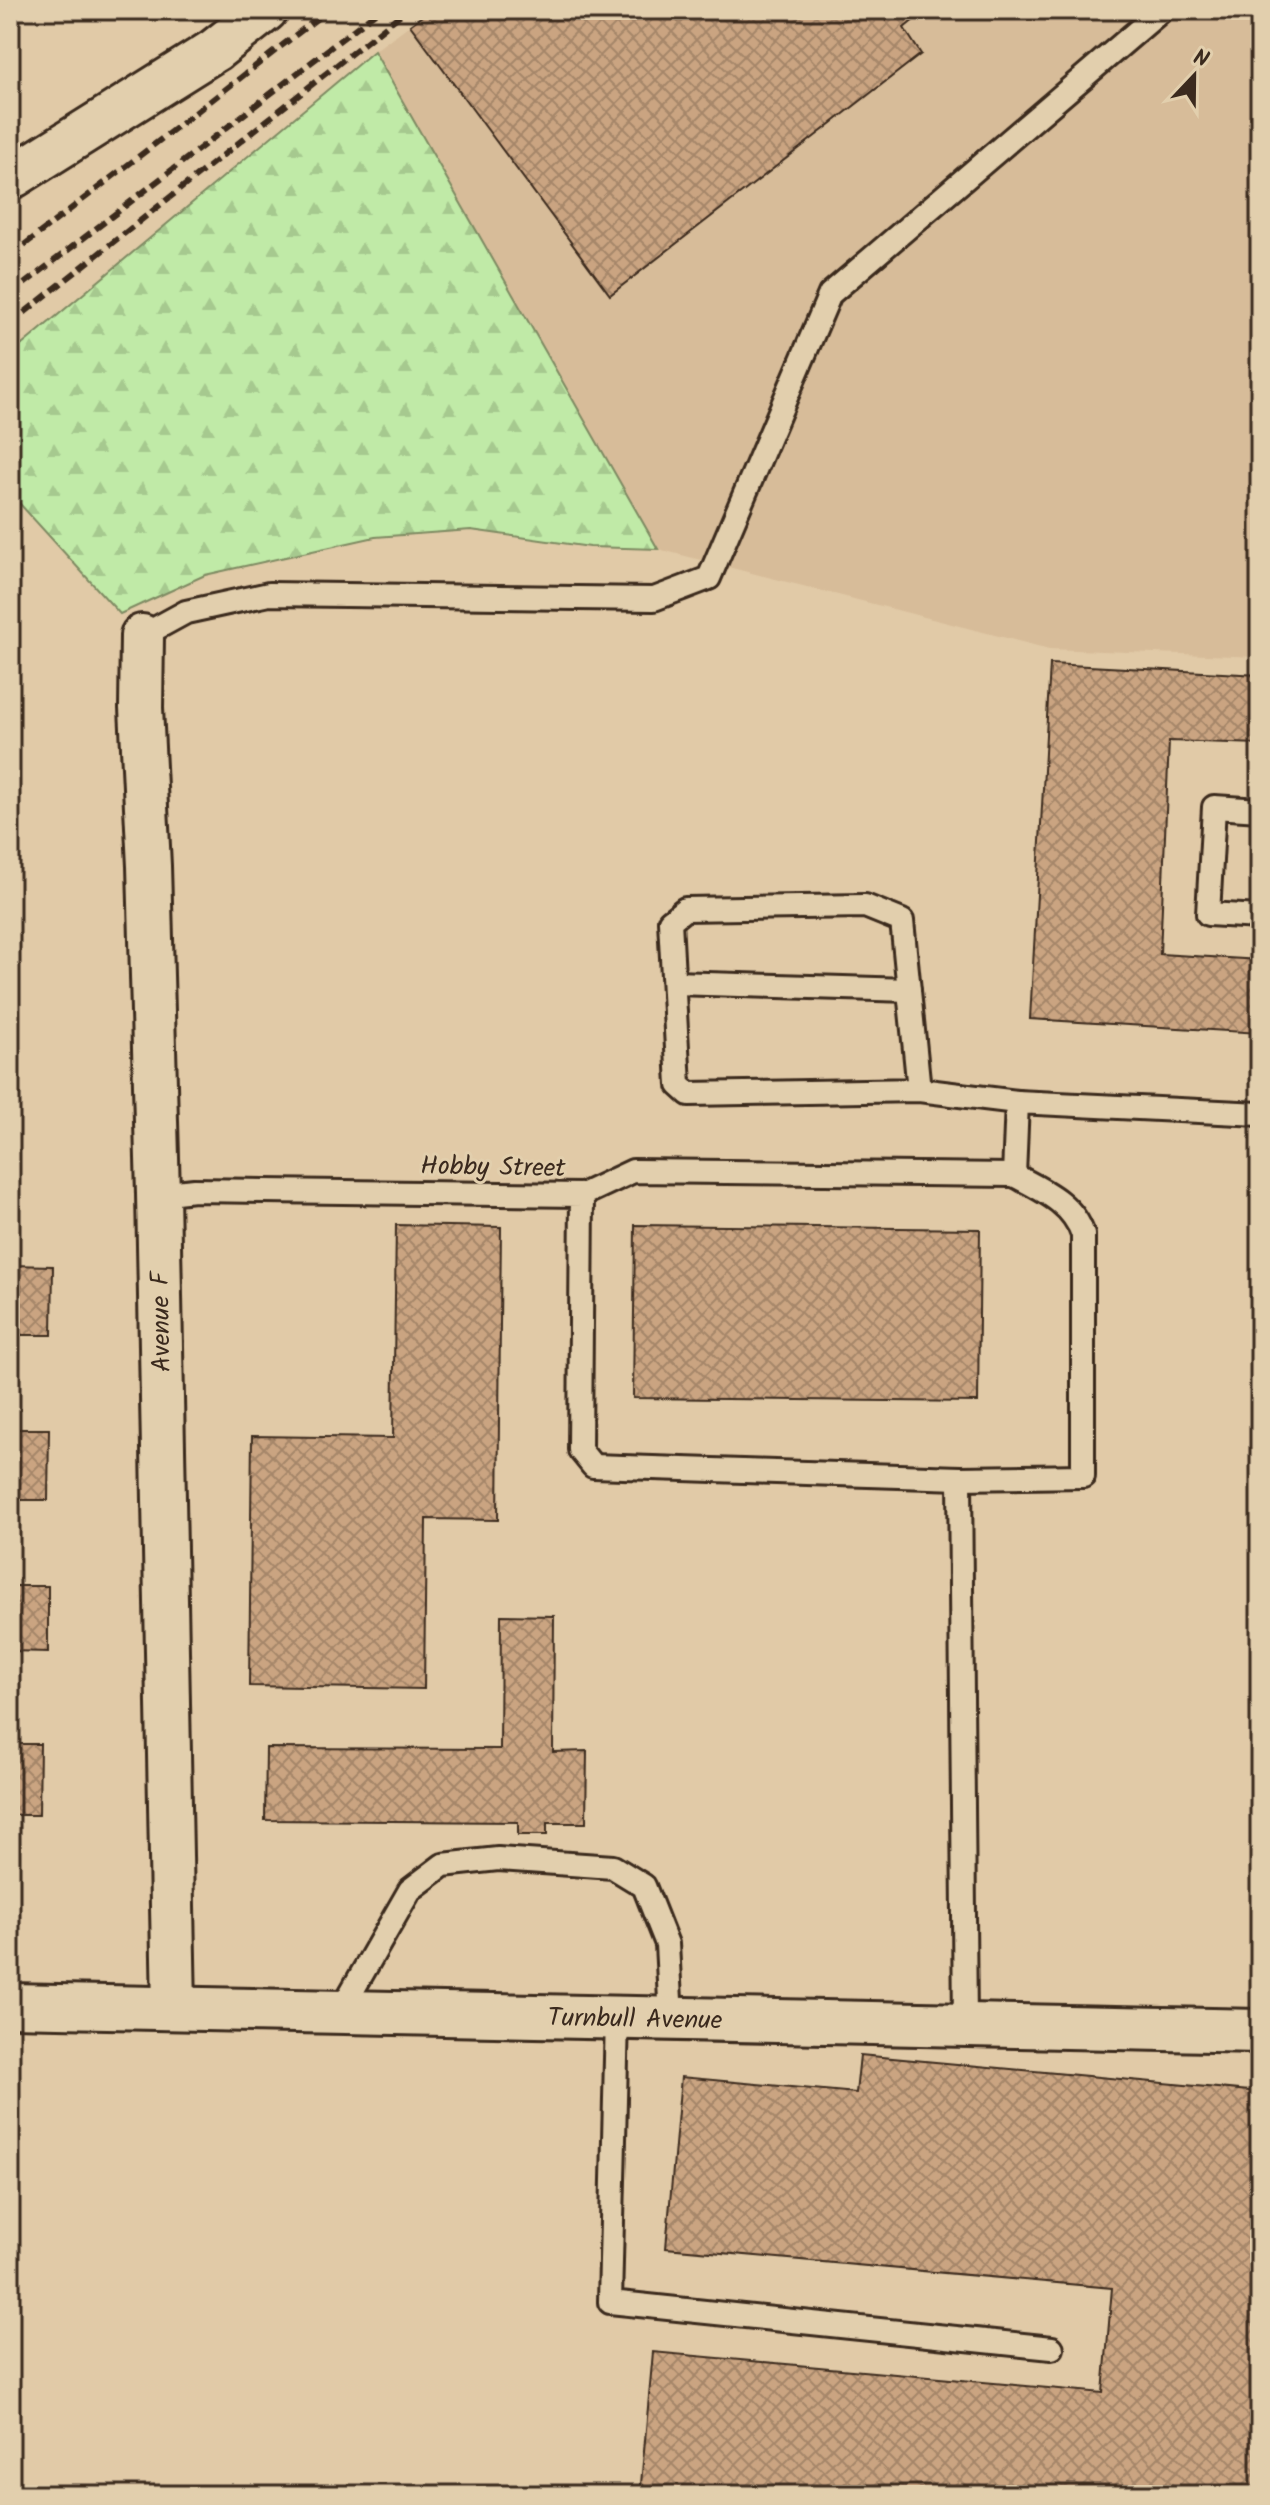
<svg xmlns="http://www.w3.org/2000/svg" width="1270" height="2505" font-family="Kalam,sans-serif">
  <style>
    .built { fill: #d7bc99 }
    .forest { fill: url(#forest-firs); stroke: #7e8a62; stroke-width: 2 }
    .building { fill: url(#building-cross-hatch); stroke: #3b2a1e; stroke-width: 2 }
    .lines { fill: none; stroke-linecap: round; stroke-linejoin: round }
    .lane-casing { stroke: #3b2a1e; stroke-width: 28 }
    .street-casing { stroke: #3b2a1e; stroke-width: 48 }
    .lane { stroke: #e2cfad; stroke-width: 22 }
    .street { stroke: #e2cfad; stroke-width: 42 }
    .rail { stroke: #3b2a1e; stroke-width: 6; stroke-dasharray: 12 6; stroke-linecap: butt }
    .labels { text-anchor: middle; stroke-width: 6; stroke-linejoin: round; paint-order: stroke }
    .street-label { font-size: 26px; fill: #3b2a1e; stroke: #e2cfad }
  </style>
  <defs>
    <pattern id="forest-firs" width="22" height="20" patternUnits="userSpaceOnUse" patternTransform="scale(2)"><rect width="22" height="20" fill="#c0eaa7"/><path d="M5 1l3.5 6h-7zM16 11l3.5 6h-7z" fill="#a6c98f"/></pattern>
    <pattern id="building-cross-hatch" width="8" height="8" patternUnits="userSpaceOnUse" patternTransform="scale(2)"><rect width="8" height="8" fill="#caa481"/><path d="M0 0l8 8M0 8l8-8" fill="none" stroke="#a58669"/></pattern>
  </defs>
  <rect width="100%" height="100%" fill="#e1caa7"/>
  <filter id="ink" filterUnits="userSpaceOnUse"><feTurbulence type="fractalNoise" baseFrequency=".0125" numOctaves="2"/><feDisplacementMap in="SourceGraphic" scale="16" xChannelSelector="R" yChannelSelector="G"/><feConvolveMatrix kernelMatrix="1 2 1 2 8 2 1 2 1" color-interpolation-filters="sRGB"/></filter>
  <g filter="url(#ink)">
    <path class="built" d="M 430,10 L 1260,10 L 1260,657 L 1049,649 L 658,549 L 374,51 Z"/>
    <path class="forest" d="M 374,51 L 658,549 L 590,547 L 471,530 L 375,537 L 205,575 L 120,614 L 10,493 L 10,355 Z"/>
    <g class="building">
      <path d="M 430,10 L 926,10 L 904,28 L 921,54 L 610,295 L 410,25 Z"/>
      <path d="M 1050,664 L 1260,675 L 1260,744 L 1169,741 L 1160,954 L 1260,960 L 1260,1033 L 1030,1019 Z"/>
      <path d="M 396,1225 L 501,1227 L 498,1520 L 426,1519 L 424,1689 L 249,1686 L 252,1436 L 393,1438 Z"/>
      <path d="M 635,1225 L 980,1229 L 978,1402 L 633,1398 Z"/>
      <path d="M 10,1265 L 53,1266 L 52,1335 L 10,1335 Z"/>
      <path d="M 10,1429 L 49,1429 L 48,1500 L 10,1500 Z"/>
      <path d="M 10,1586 L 48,1586 L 48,1652 L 10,1651 Z"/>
      <path d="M 501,1615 L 554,1616 L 553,1752 L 587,1751 L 586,1823 L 547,1823 L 547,1835 L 518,1835 L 518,1822 L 265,1820 L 266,1748 L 500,1749 Z"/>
      <path d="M 10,1744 L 40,1744 L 39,1815 L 10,1815 Z"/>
      <path d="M 860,2055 L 1260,2092 L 1260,2495 L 640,2495 L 653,2352 L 1103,2393 L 1112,2288 L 666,2248 L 681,2077 L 856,2093 Z"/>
    </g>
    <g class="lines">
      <defs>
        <g id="lane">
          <path d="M 142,636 L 186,612 L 269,594 L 654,599 L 709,578 L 830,294 L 1162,10"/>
          <path d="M 1260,810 L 1214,807 L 1208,914 L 1260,917"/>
          <path d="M 674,983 L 909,990"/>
          <path d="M 919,1090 L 689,1094 L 679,1085 L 670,921 L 685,909 L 865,906 L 902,921 L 919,1090 L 1017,1102"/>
          <path d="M 1014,1175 L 1017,1102 L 1260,1114"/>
          <path d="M 158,1194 L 194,1190 L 582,1195 L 633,1171 L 1014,1175 C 1042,1190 1073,1203 1083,1235 L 1083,1476 L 960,1478 L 593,1466 L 580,1450 L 582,1195"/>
          <path d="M 960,1478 L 965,2024"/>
          <path d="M 340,2012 L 410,1890 L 443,1865 L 498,1859 L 613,1867 L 644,1886 L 667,1944 L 671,2019"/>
          <path d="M 617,2018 L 610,2302 L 1052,2348"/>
        </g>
        <g id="street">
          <path d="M 10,175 L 14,176 L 215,50 L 266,10"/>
          <path d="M 142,636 L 141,708 L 149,866 L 158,1194 L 174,2008"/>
          <path d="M 10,2005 L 1260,2031"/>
        </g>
      </defs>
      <use href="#lane" class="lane-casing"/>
      <use href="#street" class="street-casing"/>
      <use href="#lane" class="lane"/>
      <use href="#street" class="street"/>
      <g class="rail">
        <path d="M 10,256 L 328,10"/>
        <path d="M 10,295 L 379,10"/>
        <path d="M 10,324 L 406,10"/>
      </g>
    </g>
  </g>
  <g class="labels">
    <g class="street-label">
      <text transform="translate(493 1166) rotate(1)" y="9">Hobby Street</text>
      <text transform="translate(160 1322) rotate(-91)" y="9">Avenue F</text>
      <text transform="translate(635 2018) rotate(1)" y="9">Turnbull Avenue</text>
    </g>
  </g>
  <rect width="1270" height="2505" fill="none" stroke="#e2cfad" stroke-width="40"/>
  <rect x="20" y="20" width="1230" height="2465" fill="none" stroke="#3b2a1e" stroke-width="3" filter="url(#ink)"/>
  <g transform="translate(1194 76) rotate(22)" stroke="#e2cfad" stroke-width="6" paint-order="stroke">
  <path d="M0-6L14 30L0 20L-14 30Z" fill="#3b2a1e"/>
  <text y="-12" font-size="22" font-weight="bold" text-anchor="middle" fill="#3b2a1e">N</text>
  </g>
</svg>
